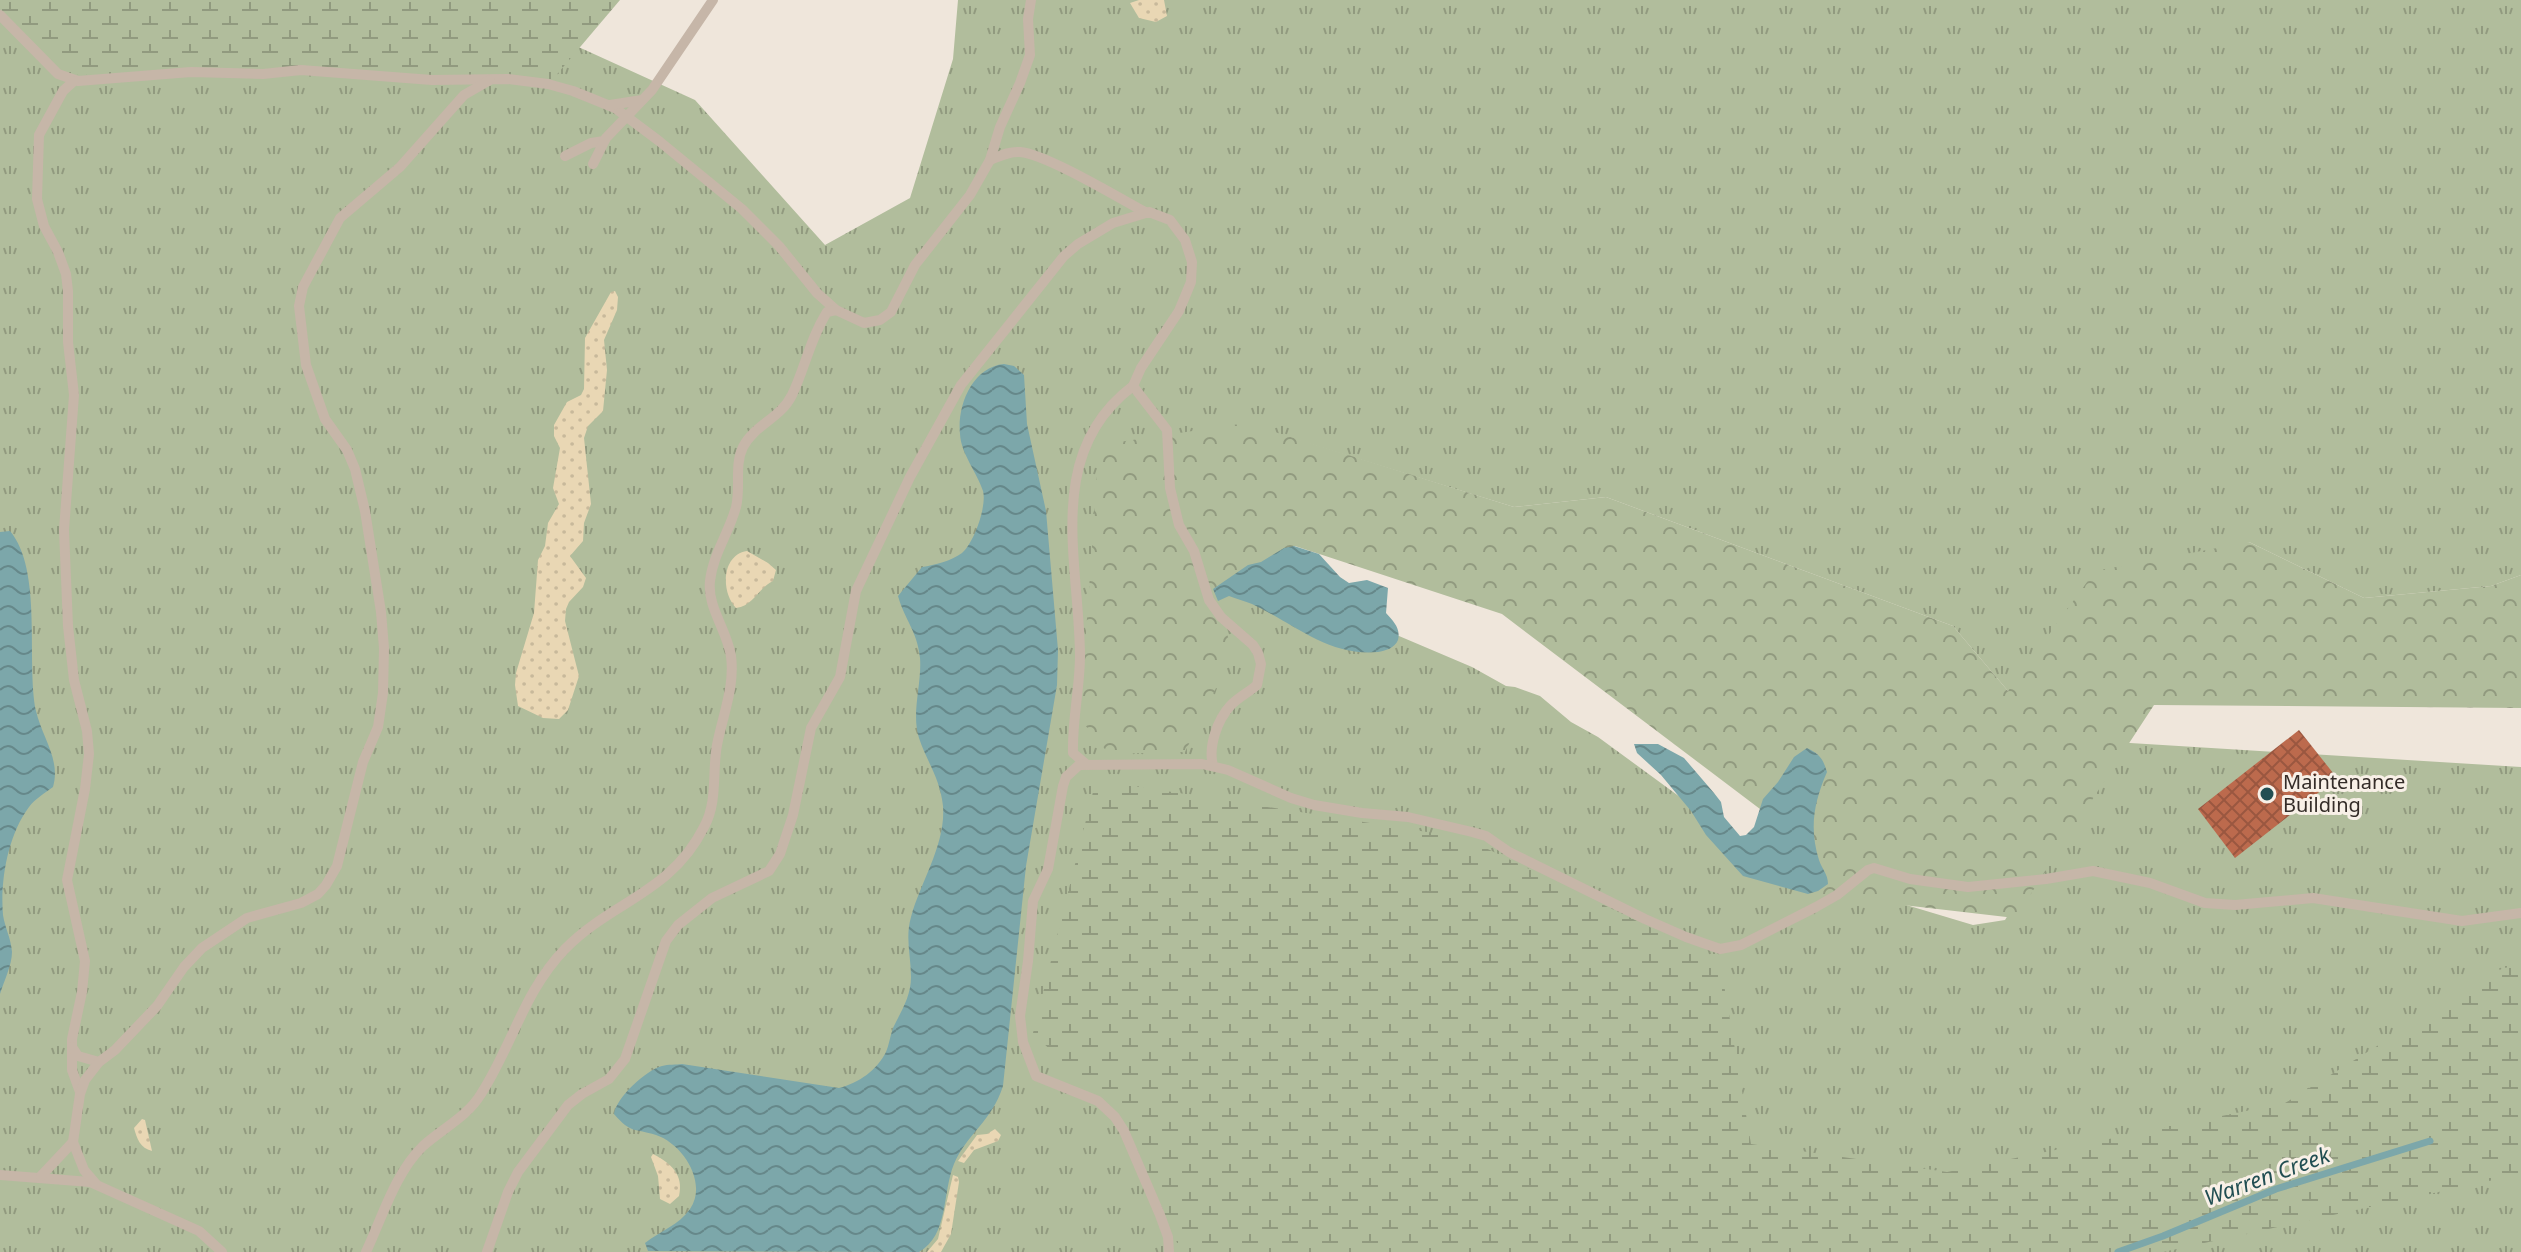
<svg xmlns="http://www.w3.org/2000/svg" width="2521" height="1252" font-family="'Noto Sans',sans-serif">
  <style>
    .grass { fill: url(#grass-tufts) }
    .forest { fill: url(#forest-crowns) }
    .wetland { fill: url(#wetland-marsh) }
    .sand { fill: url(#sand-dots) }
    .water { fill: url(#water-waves) }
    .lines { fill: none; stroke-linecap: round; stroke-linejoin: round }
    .stream { stroke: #7ca7aa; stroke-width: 7 }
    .building { fill: url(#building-cross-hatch) }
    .service { stroke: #c6b6a8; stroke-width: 10 }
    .poi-dot { fill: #214e52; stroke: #f8f0e7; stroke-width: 3 }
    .labels { text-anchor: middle; stroke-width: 6; stroke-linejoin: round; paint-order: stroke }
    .poi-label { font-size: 20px; fill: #342c28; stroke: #f8f0e7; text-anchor: start }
    .water-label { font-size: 22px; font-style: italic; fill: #214e52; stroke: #f8f0e7 }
  </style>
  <defs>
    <pattern id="grass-tufts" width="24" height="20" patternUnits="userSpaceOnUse" patternTransform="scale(2)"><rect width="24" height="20" fill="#b1bd9c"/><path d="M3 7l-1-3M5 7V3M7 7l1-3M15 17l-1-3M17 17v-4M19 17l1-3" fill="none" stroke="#919a7f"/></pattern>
    <pattern id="forest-crowns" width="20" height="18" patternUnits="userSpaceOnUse" patternTransform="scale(2)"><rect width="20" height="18" fill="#b1bd9c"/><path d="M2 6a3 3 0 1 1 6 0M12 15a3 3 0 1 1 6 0" fill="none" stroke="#919a7f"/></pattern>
    <pattern id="wetland-marsh" width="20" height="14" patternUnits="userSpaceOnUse" patternTransform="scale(2)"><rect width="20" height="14" fill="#b1bd9c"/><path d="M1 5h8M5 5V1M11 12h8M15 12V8" fill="none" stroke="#919a7f"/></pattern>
    <pattern id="sand-dots" width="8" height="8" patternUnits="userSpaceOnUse" patternTransform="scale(2)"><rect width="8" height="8" fill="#e9d7b4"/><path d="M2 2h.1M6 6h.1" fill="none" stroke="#c8b99b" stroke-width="1.8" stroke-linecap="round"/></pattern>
    <pattern id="water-waves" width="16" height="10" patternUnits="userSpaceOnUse" patternTransform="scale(2)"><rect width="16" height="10" fill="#7ca7aa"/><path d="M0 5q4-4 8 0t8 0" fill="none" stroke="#66888a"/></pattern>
    <pattern id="building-cross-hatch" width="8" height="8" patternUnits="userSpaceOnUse" patternTransform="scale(2)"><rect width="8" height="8" fill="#bc6a4d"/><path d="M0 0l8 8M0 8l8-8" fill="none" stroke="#9a5740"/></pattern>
  </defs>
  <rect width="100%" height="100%" fill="#efe6db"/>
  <path class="grass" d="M 0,0 L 528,24 L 695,100 L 825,245 L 910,198 L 953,59 L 958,0 L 2521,0 L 2521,575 L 2491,586 L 2364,598 L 2249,542 L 2008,691 L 1953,626 L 1606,497 L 1514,507 L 1288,437 L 1286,588 L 1472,667 L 1506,686 L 1515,687 L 1540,696 L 1571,722 L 1598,737 L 1773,865 L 1973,925 L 2005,920 L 2114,742 L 2521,767 L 2521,1252 L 0,1252 Z"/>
  <path class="forest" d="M 1246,423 L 1514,507 L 1606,497 L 1953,626 L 2008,691 L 2095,571 L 2249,542 L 2364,598 L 2491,586 L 2521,575 L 2521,708 L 2154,705 L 2015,918 L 1808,894 L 1817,753 L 1760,809 L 1502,614 L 1295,546 L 1213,589 L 1233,653 L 1185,752 L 1109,754 L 1080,719 L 1099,445 Z"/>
  <g class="wetland">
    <path d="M 0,0 L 620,0 L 553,79 L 69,74 L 0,12 Z"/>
    <path d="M 1096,780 L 1465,838 L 1720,961 L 1751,1144 L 1947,1172 L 2285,1103 L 2503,968 L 2521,966 L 2521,1174 L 2163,1252 L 1181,1252 L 1126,1124 L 1033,1033 Z"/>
  </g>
  <g class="sand">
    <path d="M 1139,0 L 1164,0 L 1167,16 L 1156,22 L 1139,18 L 1130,3 Z"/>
    <path d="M 615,291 L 618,297 L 617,310 L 604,340 L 607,370 L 603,411 L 588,426 L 584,438 L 591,504 L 584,523 L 583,541 L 570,556 L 586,578 L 583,587 L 569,602 L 566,609 L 565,621 L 579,676 L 568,710 L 559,719 L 543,718 L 518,706 L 515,685 L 516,673 L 534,613 L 538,560 L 545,546 L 548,523 L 559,504 L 553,488 L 560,448 L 554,436 L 554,425 L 567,402 L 581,395 L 584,389 L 585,338 L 611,292 Z"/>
    <path d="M 747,551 L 768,563 L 776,570 L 773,581 C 758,588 754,606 736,608 C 721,593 721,555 747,551 Z"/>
    <path d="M 142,1119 L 145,1120 L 152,1151 C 140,1148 137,1139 134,1128 Z"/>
    <path d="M 995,1129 L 1001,1135 L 998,1141 L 974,1150 L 964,1163 L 958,1161 L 977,1135 L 987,1134 Z"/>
    <path d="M 653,1154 C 671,1163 684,1175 679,1196 L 670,1204 L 660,1199 L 658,1176 L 651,1157 Z"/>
    <path d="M 953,1175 L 958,1177 L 959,1182 L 951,1234 L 941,1252 L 927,1252 L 938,1239 Z"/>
  </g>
  <g class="water">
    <path d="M 1004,364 L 1014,366 L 1024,375 L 1027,424 L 1046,511 L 1058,650 L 1057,685 L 1026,866 L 1003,1086 C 992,1121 966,1135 954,1164 C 942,1193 949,1235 919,1252 L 648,1251 L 645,1243 C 660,1231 679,1225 690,1209 C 708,1183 683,1144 656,1135 C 634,1128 631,1134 614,1114 C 616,1098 646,1070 662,1066 C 668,1064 676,1065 682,1064 L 839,1088 C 859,1083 877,1070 886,1052 C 889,1045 890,1036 893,1028 C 901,1011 911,997 911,977 C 911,956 905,938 911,917 C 921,881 946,844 943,806 C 940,778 927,762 919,738 C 911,713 922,684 920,658 C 917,630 905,621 898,596 L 922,567 C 935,565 951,561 962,553 C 974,543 987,506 983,491 C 977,472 961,454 960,434 C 957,406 972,367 1004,364 Z"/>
    <path d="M 10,531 C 43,570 26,661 36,711 C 42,737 61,760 53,787 C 45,793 35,799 29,807 C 8,835 0,880 3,915 C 5,928 11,938 12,952 C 12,965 4,981 0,994 L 0,532 Z"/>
    <path d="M 1294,546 L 1319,554 L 1340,577 L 1349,583 L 1367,580 L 1388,588 L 1386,613 C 1393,621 1401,628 1398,640 C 1395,648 1385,651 1378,652 C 1329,657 1293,623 1252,604 C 1245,601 1236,599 1229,596 L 1218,601 L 1213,589 L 1248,565 L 1261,562 L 1284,548 Z"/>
    <path d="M 1634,744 L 1658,744 L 1684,758 L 1714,793 L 1721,802 L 1724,817 L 1740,836 L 1746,835 L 1754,827 L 1763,799 L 1778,782 L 1794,757 L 1807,748 C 1820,754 1823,759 1827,772 C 1814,802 1809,828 1819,860 C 1822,869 1828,874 1828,884 L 1818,891 L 1808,894 L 1743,876 L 1706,835 L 1691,811 L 1661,775 L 1637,753 Z"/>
  </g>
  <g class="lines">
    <path class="stream" d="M 2118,1252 L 2163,1236 L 2276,1189 L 2430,1141"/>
  </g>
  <path class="building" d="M 2299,730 L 2337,778 L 2235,858 L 2198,809 Z"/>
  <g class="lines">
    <g class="service">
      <path d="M 0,15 L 58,74 L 78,81 L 191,72 L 263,74 L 301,70 L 432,80 L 508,79 L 548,84 L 573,91 L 615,108 L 659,141 L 742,209 L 779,246 L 817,293 L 836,310 L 864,323 L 880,320 L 891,312 L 915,265 L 970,195 L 990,160 L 1000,127 L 1020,83 L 1030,55 L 1028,19 L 1031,0"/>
      <path d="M 74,81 L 63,91 L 39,135 L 37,199 L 44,226 L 58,252 L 66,274 L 68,291 L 68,342 L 74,395 L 64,530 L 68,626 L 74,680 L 87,731 L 89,754 L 85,789 L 67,880 L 85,961 L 82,992 L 72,1039 L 72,1070 L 80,1092"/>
      <path d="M 610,105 L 642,100"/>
      <path d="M 565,156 L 591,143 L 604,141"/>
      <path d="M 990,160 C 1000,156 1009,151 1020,152 C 1046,154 1119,198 1145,212"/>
      <path d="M 593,164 L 606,138 L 652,90 L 713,0"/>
      <path d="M 1086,764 L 1073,753 C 1072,720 1080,688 1080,655 C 1079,560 1044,453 1133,386"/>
      <path d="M 72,1047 L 78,1056 L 99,1062"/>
      <path d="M 0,1175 L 90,1182 L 199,1231 L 222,1252"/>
      <path d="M 41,1176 L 73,1142"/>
      <path d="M 96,1184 L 84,1170 L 73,1142 L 80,1094 L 85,1080 L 99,1062 L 115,1050 L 157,1006 L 184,967 L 202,948 L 247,918 L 301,903 L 318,894 L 326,885 L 337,866 L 363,762 L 378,727 L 383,693 L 384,648 L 381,612 L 365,511 L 355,469 L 347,450 L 325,419 L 306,365 L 299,306 L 303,287 L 340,218 L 400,167 L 464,95 L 490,80"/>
      <path d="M 366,1252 C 382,1218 395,1173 423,1146 C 443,1128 467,1117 481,1094 C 512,1046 524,991 565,949 C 612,901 671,893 704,827 C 718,802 712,772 717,745 C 723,714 735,687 731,656 C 727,630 707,607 710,581 C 713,554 729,533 736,507 C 741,488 734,465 743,447 C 754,425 781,418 792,395 C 805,368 810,339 827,312 L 836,310"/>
      <path d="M 487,1252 L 508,1192 L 518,1172 L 568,1105 L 582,1094 L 609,1079 L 625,1059 L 666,941 L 678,925 L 712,898 L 769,871 L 780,854 L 793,815 L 811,728 L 840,677 L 856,591 L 910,477 L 961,385 L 1064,256 L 1078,244 L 1113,223 L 1149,212 L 1170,220 L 1185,240 L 1192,262 L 1191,282 L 1179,311 L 1141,368 L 1133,386 L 1167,430 L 1170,488 L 1179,525 L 1194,551 L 1209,600 L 1221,617 L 1253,645 L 1258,653 L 1261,664 L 1257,685 C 1249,692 1239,697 1231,705 C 1217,720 1208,747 1213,766"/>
      <path d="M 1169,1252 L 1168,1237 L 1160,1215 L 1124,1131 L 1115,1117 L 1098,1101 L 1036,1076 L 1023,1042 L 1020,1016 L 1028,961 L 1033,901 L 1048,869 L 1063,786 L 1066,777 L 1079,765 L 1202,764 L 1228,770 L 1291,798 L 1314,805 L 1362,813 L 1408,817 L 1472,832 L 1486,836 L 1509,852 L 1645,919 L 1686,937 L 1720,949 L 1741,945 L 1816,907 L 1837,895 L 1868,870 L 1874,868 L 1910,879 L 1968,887 L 2046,879 L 2093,871 L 2150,883 L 2205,903 L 2235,905 L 2313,898 L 2462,921 L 2521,913"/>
    </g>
  </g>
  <circle class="poi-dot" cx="2267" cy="794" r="8"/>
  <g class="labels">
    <g class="poi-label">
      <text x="2283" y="789">Maintenance<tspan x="2283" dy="23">Building</tspan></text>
    </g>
    <g class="water-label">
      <text transform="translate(2267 1176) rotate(-20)" y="8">Warren Creek</text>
    </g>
  </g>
</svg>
